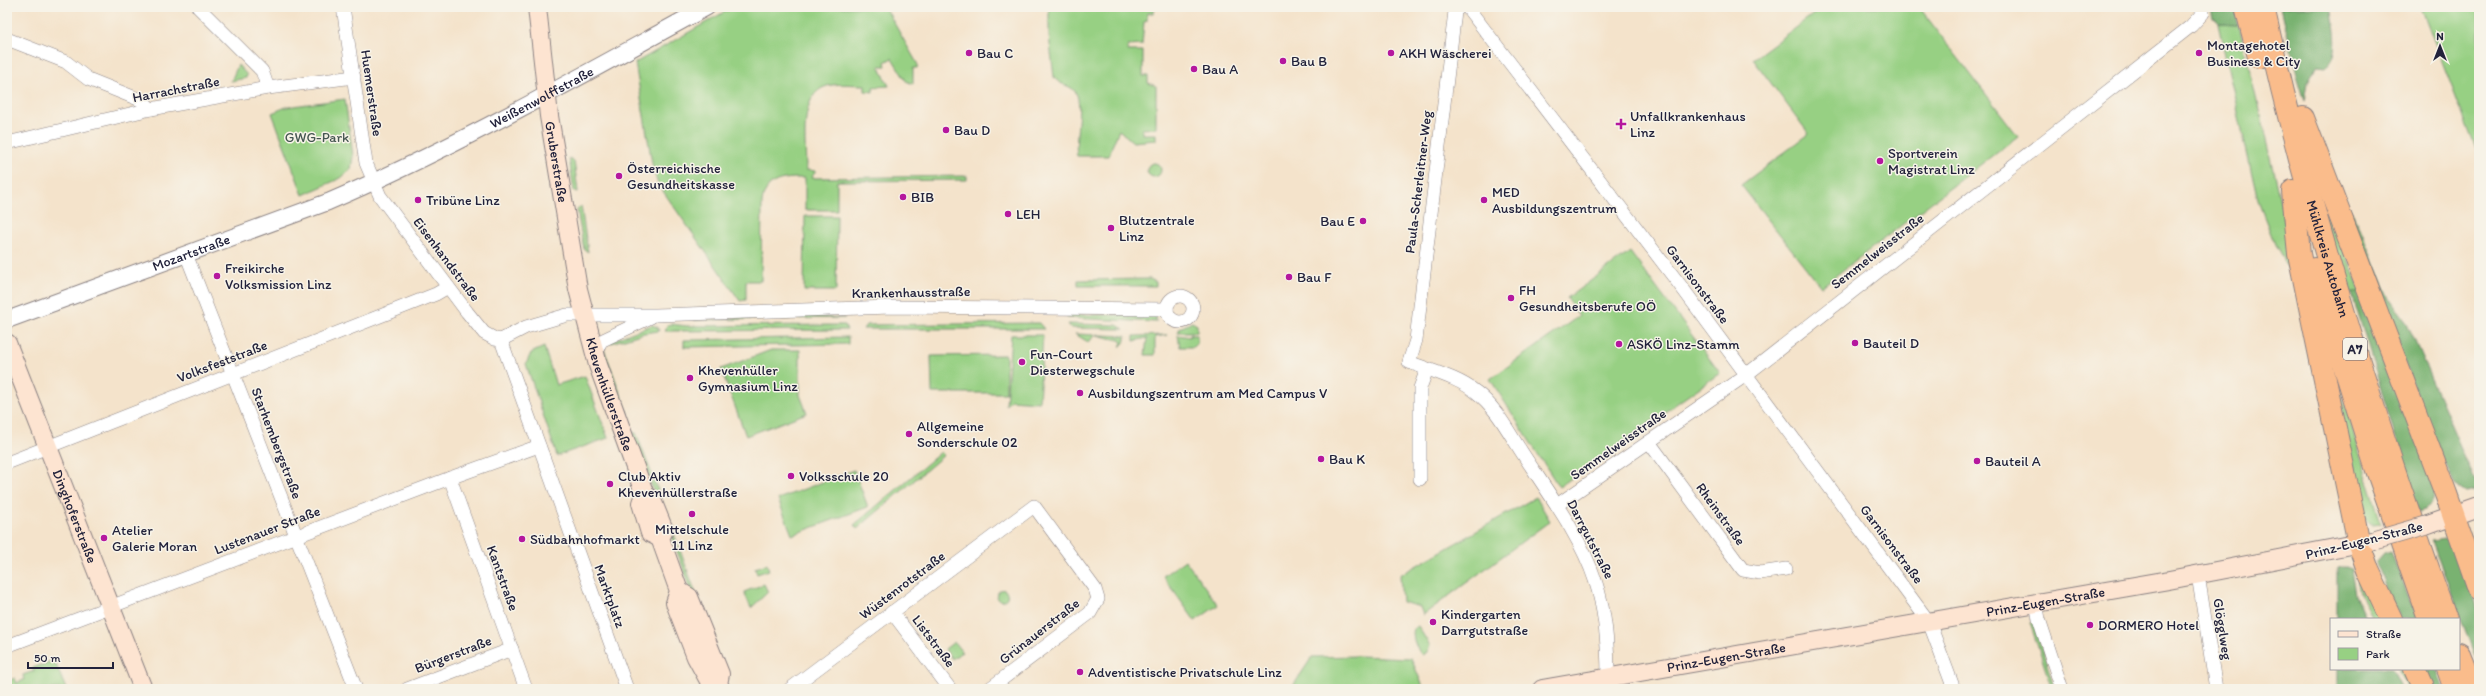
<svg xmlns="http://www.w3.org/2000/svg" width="2486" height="696" font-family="Itim,sans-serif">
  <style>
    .green { fill: #97d083; stroke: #5c795f }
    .forest { fill: #79b271; stroke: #4e6a56 }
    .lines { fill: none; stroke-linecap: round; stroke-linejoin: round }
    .minor-casing { stroke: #8b8283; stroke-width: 14 }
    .tertiary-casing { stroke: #8b8283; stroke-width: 18 }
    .secondary-casing { stroke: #8b8283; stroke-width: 20 }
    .motorway-casing { stroke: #8b8283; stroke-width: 24 }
    .minor { stroke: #fff; stroke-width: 13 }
    .tertiary { stroke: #fff; stroke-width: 16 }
    .secondary { stroke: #fde4d1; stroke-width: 18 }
    .motorway { stroke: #fabc8b; stroke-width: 22 }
    .secondary-bridge-casing { stroke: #8b8283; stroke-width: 20; stroke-linecap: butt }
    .secondary-bridge { stroke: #fde4d1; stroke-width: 18 }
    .poi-dot { fill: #b5179e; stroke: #f7f3e8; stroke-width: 1.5 }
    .labels { text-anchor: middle; stroke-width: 3; stroke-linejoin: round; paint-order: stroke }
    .shield { fill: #f7f3e8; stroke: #62616f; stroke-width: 1 }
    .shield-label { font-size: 13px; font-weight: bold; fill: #22223b }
    .poi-label { font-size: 14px; fill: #22223b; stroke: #f7f3e8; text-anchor: start }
    .street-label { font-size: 14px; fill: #22223b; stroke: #f7f3e8 }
    .park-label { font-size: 14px; fill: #455651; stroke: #f7f3e8 }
  </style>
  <rect width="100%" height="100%" fill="#f7f3e8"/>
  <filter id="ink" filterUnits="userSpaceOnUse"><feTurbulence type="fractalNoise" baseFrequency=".025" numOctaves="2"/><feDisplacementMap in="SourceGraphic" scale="8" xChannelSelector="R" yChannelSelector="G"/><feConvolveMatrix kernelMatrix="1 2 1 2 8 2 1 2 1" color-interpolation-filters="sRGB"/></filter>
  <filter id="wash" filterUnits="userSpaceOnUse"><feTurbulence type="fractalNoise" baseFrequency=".012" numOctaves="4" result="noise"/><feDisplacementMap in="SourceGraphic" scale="16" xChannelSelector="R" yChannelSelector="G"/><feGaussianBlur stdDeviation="0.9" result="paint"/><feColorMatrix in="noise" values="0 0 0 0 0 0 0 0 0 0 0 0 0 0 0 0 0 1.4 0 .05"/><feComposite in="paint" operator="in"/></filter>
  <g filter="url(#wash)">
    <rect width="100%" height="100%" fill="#f4e3cb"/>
    <g class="green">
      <path d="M 733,7 L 885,7 L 918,65 L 917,68 L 913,68 L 913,84 L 906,81 L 892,58 L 885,62 L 886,66 L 879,66 L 889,86 L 873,87 L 873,92 L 865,91 L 865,85 C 853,85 839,83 827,86 C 798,94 806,146 806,170 L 816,171 L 811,178 L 967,176 L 967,180 L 837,181 L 837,210 L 805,210 L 805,178 C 784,178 765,178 762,203 L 761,281 L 746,281 L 746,300 L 740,301 L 658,184 L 653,169 L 635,63 Z"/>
      <path d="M 1049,7 L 1156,7 L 1153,13 L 1147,13 L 1147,21 L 1144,22 L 1142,45 L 1128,46 L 1128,51 L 1143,51 L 1143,76 L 1148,76 L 1148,83 L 1156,86 L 1156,128 L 1142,129 L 1142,134 L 1156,134 L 1156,140 L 1133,142 L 1119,130 L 1108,156 L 1077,156 C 1074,139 1083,106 1076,93 C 1071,84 1059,86 1054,77 L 1049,36 Z"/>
      <path d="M 1823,7 L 1919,7 L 2018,136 L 1821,287 L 1741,185 L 1809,134 L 1753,59 Z"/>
      <path d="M 2421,7 L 2479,7 L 2479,157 Z"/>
      <path d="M 2218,24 L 2239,25 L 2295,264 L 2293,278 L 2276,247 L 2258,201 Z"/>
      <path d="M 238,65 L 247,75 L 246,78 L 231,81 Z"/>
      <path d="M 345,99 L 353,156 L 351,169 L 341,178 L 303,195 L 272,113 L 286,107 Z"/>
      <path d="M 2306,145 L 2360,291 L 2352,294 L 2335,264 Z"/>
      <path d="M 569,158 L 574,161 L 578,192 L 574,191 Z"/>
      <circle cx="1154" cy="170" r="7"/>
      <path d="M 581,206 L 588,252 L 584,249 L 577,210 Z"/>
      <path d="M 805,216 L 837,216 L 836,291 L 804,291 Z"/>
      <path d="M 1630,252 L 1720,373 L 1559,487 L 1490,379 L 1579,316 L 1567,298 Z"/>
      <path d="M 1150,279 L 1156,282 L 1156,286 L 1078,286 L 1078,280 Z"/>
      <path d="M 795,315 L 845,318 L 694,320 Z"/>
      <path d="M 1067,315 L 1156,315 L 1156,322 L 1067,318 Z"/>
      <path d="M 1192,322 L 1197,325 L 1197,332 L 1178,332 L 1180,328 Z"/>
      <path d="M 1039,323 L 1044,329 L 863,329 L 866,325 Z"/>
      <path d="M 671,324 L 687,326 L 845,325 L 847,330 L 665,331 L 667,325 Z"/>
      <path d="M 1068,324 L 1117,325 L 1124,329 L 1071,328 Z"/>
      <path d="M 652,325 L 657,327 L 659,331 L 644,333 L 611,343 L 610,341 Z"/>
      <path d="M 1075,334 L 1126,336 L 1124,343 L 1120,347 L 1122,342 L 1119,340 L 1096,335 L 1088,342 Z"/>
      <path d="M 1011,335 L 1043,335 L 1039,402 L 1011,400 L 1006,405 Z"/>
      <path d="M 1167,335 L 1155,337 L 1155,355 L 1145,355 L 1147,338 L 1134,341 L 1134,336 Z"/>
      <path d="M 1178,335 L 1190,337 L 1190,335 L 1197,335 L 1197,344 L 1194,347 L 1180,347 Z"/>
      <path d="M 848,337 L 848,344 L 684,347 L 684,340 Z"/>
      <path d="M 544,347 L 556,385 L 585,376 L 608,438 L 557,456 L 526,364 L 531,353 Z"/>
      <path d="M 604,349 L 628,414 L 627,417 L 607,365 Z"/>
      <path d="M 771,350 L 800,350 L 800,395 L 807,413 L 746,436 L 721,369 Z"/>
      <path d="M 1006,355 L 1006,393 L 932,393 L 931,356 Z"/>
      <path d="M 2333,366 L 2381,523 L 2371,524 L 2363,519 Z"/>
      <path d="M 632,433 L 636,433 L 659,493 L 655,495 Z"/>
      <path d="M 941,452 L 944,455 L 857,529 L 854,525 Z"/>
      <path d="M 854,470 L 868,507 L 792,535 L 778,499 Z"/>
      <path d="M 1536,497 L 1550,521 L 1423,615 L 1420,607 L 1402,602 L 1400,575 Z"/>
      <path d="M 668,518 L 712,637 L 709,638 L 665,519 Z"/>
      <path d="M 1185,560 L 1218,605 L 1195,621 L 1163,576 Z"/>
      <path d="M 767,564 L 769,570 L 757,574 L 755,568 Z"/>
      <path d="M 2359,570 L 2387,619 L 2372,619 C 2366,606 2353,585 2359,570 Z"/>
      <path d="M 764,584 L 768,592 L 751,608 L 744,592 Z"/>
      <circle cx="1002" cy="595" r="5.5"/>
      <path d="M 2030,623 L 2034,624 L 2055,689 L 2052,689 Z"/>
      <path d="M 1418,626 L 1430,646 L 1427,652 L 1422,655 C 1416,649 1411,636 1414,628 Z"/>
      <path d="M 954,642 L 962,652 L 952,659 L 945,649 Z"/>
      <path d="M 1358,656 L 1411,658 L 1424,689 L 1291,689 L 1312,657 Z"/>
      <path d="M 54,660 L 66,689 L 7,689 L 7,681 L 15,678 L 17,683 L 24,680 L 23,675 L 34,671 L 33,668 Z"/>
      <path d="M 2398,669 L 2411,669 L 2420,689 L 2409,689 Z"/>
    </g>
    <g class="forest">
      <path d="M 2211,7 L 2234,7 L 2239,25 L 2218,24 L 2213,19 Z"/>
      <path d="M 2281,7 L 2331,7 C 2334,24 2342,56 2326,67 L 2316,66 L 2308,82 L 2305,101 L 2297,75 Z"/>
      <path d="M 2336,194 L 2353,214 L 2391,301 L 2407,323 L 2479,490 L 2467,493 L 2453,484 Z"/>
      <path d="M 2360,291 L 2436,493 C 2433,503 2429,508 2418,511 L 2352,294 Z"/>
      <path d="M 2445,539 L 2458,546 L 2479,614 L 2479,667 L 2432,541 Z"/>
      <path d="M 2391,552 L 2417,619 L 2399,619 L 2376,563 L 2384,554 Z"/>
      <path d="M 2346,567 L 2351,569 L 2355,595 L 2365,619 L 2337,619 L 2337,568 Z"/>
      <path d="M 2338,669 L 2392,669 L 2402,689 L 2338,689 Z"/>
      <path d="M 2422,669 L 2436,669 L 2444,689 L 2431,689 Z"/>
    </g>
  </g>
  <g filter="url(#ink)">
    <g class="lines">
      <defs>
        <g id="minor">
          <path d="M 198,7 L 262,71 L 268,88"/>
          <path d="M 343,7 L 366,163 L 380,196 L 467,312 L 484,333 L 495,339 L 501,340 L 526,327 L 567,315 L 656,315 L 891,307 L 1167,309"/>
          <path d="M 1460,7 L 1455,11 L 1416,340 L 1409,362 C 1431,371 1457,377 1476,392 C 1495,406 1508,431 1521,451 C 1546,490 1581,536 1595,580 C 1606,612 1608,645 1608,678"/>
          <path d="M 1467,7 L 1683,289 L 1929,622 L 1954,689"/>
          <path d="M 7,39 L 66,62 L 88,79 L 143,101 L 151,109"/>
          <path d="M 7,143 L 151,109 L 268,88 L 354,77"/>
          <path d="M 186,254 L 356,689"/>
          <circle cx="1180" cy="309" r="13"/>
          <path d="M 501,340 L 627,689"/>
          <path d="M 595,354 L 601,341 L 651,317"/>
          <path d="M 1649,442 L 1743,570 L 1760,573 L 1786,569"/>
          <path d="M 7,463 L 436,294 L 448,287"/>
          <path d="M 450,478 L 526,689"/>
          <path d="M 1420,479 L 1420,388 L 1427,369"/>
          <path d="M 1557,505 L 1746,375 L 2191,26 L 2203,13 L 2203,7"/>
          <path d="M 2198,575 L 2216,689"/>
          <path d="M 2036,603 L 2039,619 L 2062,689"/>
          <path d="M 892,612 L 950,689"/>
          <path d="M 7,646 L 450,478 L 539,446"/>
          <path d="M 407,689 L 512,649"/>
          <path d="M 790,689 L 1034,506 L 1095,589 L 1098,599 L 1090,613 L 989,689"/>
        </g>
        <g id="tertiary">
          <path id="s1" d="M 7,320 L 328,202 C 459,146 582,75 707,7"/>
        </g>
        <g id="secondary">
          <path id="s2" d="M 537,7 L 549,116 L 578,289 L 598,365 L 645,495 L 652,500 L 664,530 L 660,538 L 679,591 L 675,603 L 696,657 L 708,679 L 718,684"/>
          <path id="s3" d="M 7,343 L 143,689"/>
          <path d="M 644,495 L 641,503 L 650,533 L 660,538"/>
          <path d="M 2428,525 L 2479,507"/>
          <path d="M 679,591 L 689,597 L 720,674 L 718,684 L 721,689"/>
          <path id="s4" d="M 1542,689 L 2169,580 L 2371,541"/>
        </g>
        <g id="motorway">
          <path d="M 2246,7 L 2259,57"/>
          <path id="s5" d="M 2263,7 C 2309,215 2374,418 2446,619"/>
          <path d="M 2303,118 L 2446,494 L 2479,589"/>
          <path d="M 2293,191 L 2299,254 L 2359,544 L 2368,570 L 2391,619"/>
          <path d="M 2314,269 L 2376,467 L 2429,619"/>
          <path d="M 2459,654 L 2473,689"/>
          <path d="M 2415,669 L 2424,689"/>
          <path d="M 2448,669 L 2455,689"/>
        </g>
      </defs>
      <use href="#minor" class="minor-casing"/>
      <use href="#tertiary" class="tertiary-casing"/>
      <use href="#secondary" class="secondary-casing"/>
      <use href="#motorway" class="motorway-casing"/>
      <use href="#minor" class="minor"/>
      <use href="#tertiary" class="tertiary"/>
      <use href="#secondary" class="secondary"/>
      <use href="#motorway" class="motorway"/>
      <defs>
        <path id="secondary-bridge" d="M 2376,540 L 2428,525"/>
      </defs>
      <use href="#secondary-bridge" class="secondary-bridge-casing"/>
      <use href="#secondary-bridge" class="secondary-bridge"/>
    </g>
  </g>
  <g class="poi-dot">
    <circle cx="969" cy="53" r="4"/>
    <circle cx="1391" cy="53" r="4"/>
    <circle cx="2199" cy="53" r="4"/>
    <circle cx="1283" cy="61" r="4"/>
    <circle cx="1194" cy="69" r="4"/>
    <path d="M1619 118h4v4h4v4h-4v4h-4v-4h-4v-4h4z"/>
    <circle cx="946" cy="130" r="4"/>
    <circle cx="1880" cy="161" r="4"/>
    <circle cx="619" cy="176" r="4"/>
    <circle cx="903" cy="197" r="4"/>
    <circle cx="418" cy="200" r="4"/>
    <circle cx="1484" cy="200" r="4"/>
    <circle cx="1008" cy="214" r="4"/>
    <circle cx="1363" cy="221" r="4"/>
    <circle cx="1111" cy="228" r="4"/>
    <circle cx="217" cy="276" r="4"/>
    <circle cx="1289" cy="277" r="4"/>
    <circle cx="1511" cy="298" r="4"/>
    <circle cx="1855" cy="343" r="4"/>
    <circle cx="1619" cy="344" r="4"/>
    <circle cx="1022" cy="362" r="4"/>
    <circle cx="690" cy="378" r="4"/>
    <circle cx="1080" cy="393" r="4"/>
    <circle cx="909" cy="434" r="4"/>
    <circle cx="1321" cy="459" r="4"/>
    <circle cx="1977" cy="461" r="4"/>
    <circle cx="791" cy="476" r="4"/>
    <circle cx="610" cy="484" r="4"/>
    <circle cx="692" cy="514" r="4"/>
    <circle cx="104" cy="538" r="4"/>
    <circle cx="522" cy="539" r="4"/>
    <circle cx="1433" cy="622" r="4"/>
    <circle cx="2090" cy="625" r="4"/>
    <circle cx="1080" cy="672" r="4"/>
  </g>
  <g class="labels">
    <rect class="shield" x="2343" y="338" width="24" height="22" rx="3"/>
    <g class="shield-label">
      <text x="2355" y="354">A7</text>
    </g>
    <g class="poi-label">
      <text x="2207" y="50">Montagehotel<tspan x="2207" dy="16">Business &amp; City</tspan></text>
      <text x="977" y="58">Bau C</text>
      <text x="1399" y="58">AKH Wäscherei</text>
      <text x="1291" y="66">Bau B</text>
      <text x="1202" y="74">Bau A</text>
      <text x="1630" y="121">Unfallkrankenhaus<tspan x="1630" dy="16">Linz</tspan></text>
      <text x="954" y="135">Bau D</text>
      <text x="1888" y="158">Sportverein<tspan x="1888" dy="16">Magistrat Linz</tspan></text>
      <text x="627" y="173">Österreichische<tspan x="627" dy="16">Gesundheitskasse</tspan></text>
      <text x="1492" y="197">MED<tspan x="1492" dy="16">Ausbildungszentrum</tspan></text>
      <text x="911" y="202">BIB</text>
      <text x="426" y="205">Tribüne Linz</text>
      <text x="1016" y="219">LEH</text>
      <text x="1119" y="225">Blutzentrale<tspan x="1119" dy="16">Linz</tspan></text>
      <text x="1355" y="226" text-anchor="end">Bau E</text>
      <text x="225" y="273">Freikirche<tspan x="225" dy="16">Volksmission Linz</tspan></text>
      <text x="1297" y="282">Bau F</text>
      <text x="1519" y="295">FH<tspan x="1519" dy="16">Gesundheitsberufe OÖ</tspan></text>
      <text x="1863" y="348">Bauteil D</text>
      <text x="1627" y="349">ASKÖ Linz-Stamm</text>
      <text x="1030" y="359">Fun-Court<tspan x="1030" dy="16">Diesterwegschule</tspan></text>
      <text x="698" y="375">Khevenhüller<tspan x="698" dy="16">Gymnasium Linz</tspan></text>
      <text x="1088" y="398">Ausbildungszentrum am Med Campus V</text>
      <text x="917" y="431">Allgemeine<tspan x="917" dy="16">Sonderschule 02</tspan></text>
      <text x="1329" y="464">Bau K</text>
      <text x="1985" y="466">Bauteil A</text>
      <text x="618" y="481">Club Aktiv<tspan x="618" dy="16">Khevenhüllerstraße</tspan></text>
      <text x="799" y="481">Volksschule 20</text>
      <text x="692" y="534" text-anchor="middle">Mittelschule<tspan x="692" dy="16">11 Linz</tspan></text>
      <text x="112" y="535">Atelier<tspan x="112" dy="16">Galerie Moran</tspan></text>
      <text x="530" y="544">Südbahnhofmarkt</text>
      <text x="1441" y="619">Kindergarten<tspan x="1441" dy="16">Darrgutstraße</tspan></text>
      <text x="2098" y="630">DORMERO Hotel</text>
      <text x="1088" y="677">Adventistische Privatschule Linz</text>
    </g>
    <g class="street-label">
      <text transform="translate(176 89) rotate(-11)" y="5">Harrachstraße</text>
      <text transform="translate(372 93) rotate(82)" y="5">Huemerstraße</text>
      <text dy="5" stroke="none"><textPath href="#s1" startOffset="580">Weißenwolffstraße</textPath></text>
      <text dy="5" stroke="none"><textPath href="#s2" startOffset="156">Gruberstraße</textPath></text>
      <text transform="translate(1418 182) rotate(-83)" y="5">Paula-Scherleitner-Weg</text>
      <text transform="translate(1877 251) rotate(-38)" y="5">Semmelweisstraße</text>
      <text dy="5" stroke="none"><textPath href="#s1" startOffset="196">Mozartstraße</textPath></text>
      <text dy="5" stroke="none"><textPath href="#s5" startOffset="260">Mühlkreis Autobahn</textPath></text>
      <text transform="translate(447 259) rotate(53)" y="5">Eisenhandstraße</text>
      <text transform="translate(1698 284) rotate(53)" y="5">Garnisonstraße</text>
      <text transform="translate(911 292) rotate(-1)" y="5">Krankenhausstraße</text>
      <text transform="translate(222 361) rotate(-21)" y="5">Volksfeststraße</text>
      <text dy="5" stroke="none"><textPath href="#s2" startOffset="395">Khevenhüllerstraße</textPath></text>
      <text transform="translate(277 443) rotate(69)" y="5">Starhembergstraße</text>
      <text transform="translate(1618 444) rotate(-35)" y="5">Semmelweisstraße</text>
      <text transform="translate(1721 514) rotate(54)" y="5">Rheinstraße</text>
      <text dy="5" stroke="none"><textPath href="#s3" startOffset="186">Dinghoferstraße</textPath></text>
      <text transform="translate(267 530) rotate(-21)" y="5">Lustenauer Straße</text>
      <text transform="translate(1591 539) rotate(63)" y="5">Darrgutstraße</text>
      <text transform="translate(2364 540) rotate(-14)" y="5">Prinz-Eugen-Straße</text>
      <text transform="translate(1892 544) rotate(53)" y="5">Garnisonstraße</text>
      <text transform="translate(503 578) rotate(70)" y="5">Kantstraße</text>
      <text transform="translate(902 585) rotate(-37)" y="5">Wüstenrotstraße</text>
      <text transform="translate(610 596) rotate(70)" y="5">Marktplatz</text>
      <text dy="5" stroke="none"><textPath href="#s4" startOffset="511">Prinz-Eugen-Straße</textPath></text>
      <text transform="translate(2223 629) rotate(81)" y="5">Glögglweg</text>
      <text transform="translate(1039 631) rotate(-38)" y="5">Grünauerstraße</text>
      <text transform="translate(934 641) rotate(53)" y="5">Liststraße</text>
      <text transform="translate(453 654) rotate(-21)" y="5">Bürgerstraße</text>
      <text dy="5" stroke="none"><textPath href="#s4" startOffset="187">Prinz-Eugen-Straße</textPath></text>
    </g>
    <g class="park-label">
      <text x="317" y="142">GWG-Park</text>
    </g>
  </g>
  <rect width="2486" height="696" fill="none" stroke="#f7f3e8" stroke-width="24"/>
  <rect x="2330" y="618" width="130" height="52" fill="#f7f3e8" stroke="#a29fa3"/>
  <rect x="2338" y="631" width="20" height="6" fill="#fde4d1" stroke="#a29fa3"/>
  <text x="2366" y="638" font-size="12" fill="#22223b">Straße</text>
  <rect x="2338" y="648" width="20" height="12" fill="#97d083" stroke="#a29fa3"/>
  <text x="2366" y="658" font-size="12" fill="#22223b">Park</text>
  <g transform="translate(2440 46)" stroke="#f7f3e8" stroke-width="3" paint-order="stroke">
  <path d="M0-3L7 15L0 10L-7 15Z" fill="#22223b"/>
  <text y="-6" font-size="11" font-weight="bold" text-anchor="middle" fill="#22223b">N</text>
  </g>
  <path d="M28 662v6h85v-6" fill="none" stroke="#22223b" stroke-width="2"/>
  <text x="34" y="662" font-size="12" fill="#22223b" stroke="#f7f3e8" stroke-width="3" paint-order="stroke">50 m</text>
</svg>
